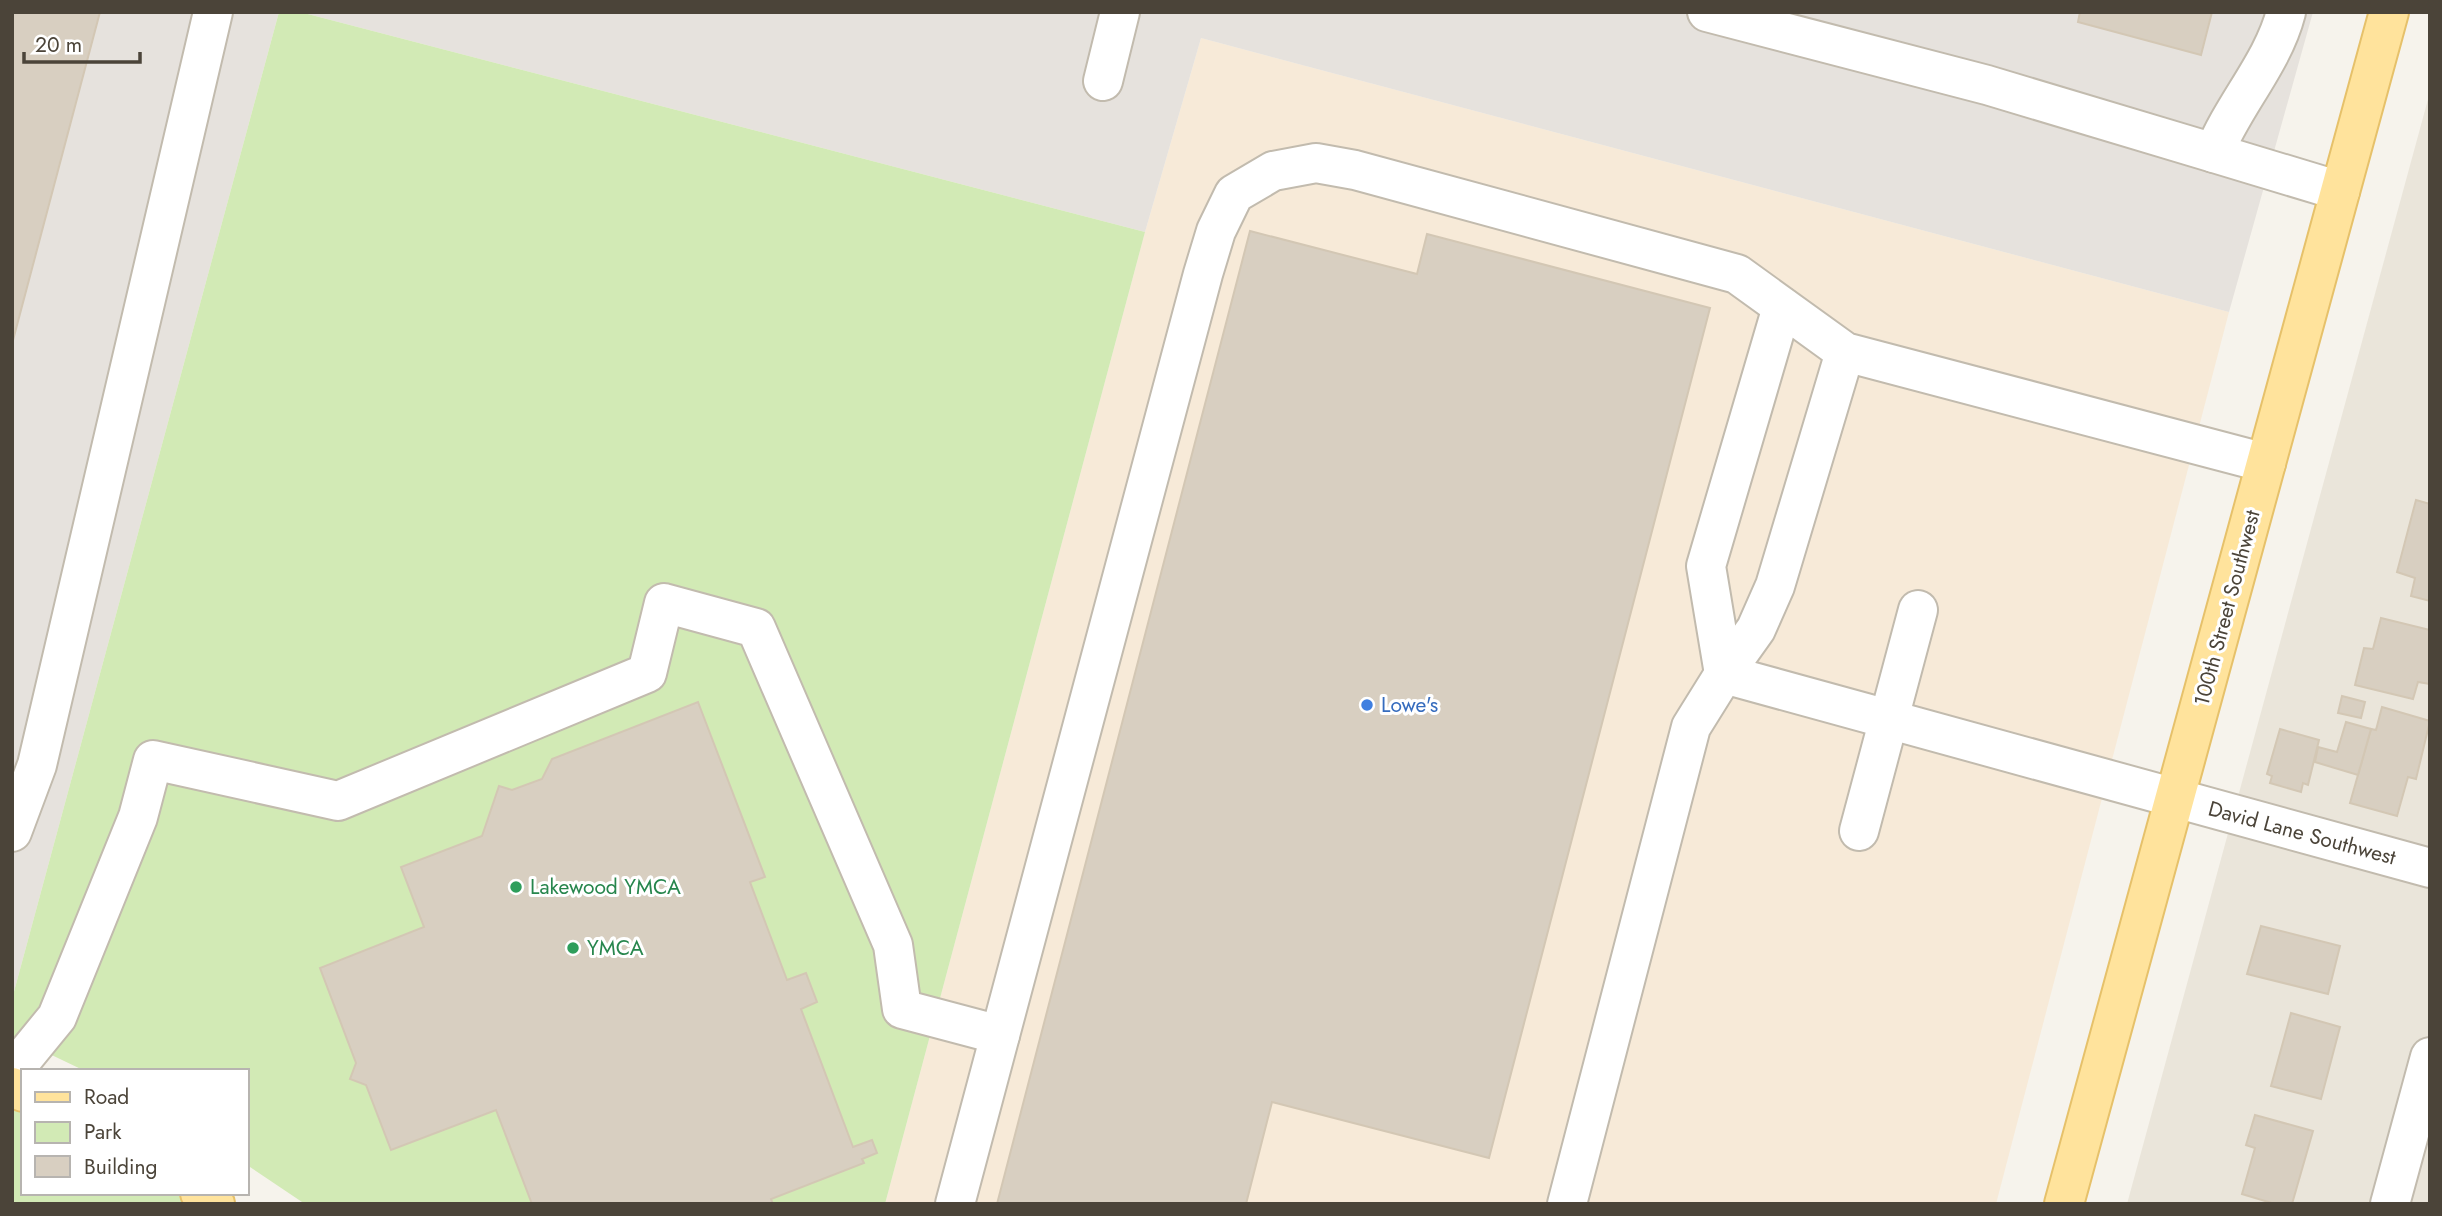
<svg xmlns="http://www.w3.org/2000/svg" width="2442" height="1216" font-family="Jost,sans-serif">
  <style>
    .residential { fill: #eae5da }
    .commercial { fill: #f7ead8 }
    .industrial { fill: #e6e2dd }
    .green { fill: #d2eab5 }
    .building { fill: #d8cfc1; stroke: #d3c7b4; stroke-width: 2 }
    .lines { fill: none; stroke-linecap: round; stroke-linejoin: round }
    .minor-casing { stroke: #c2bbae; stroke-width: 42 }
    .major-casing { stroke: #e6c16a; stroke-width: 42 }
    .minor { stroke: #fff; stroke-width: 38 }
    .major { stroke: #ffe39c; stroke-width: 38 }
    .shop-dot { fill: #3f7fe0; stroke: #fff; stroke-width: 2.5 }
    .leisure-dot { fill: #2e9e5b; stroke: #fff; stroke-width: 2.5 }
    .labels { text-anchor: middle; stroke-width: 6; stroke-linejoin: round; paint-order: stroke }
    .street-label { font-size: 21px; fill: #4b4439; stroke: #fff }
    .shop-label { font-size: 21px; fill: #366cbe; stroke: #fff; text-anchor: start }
    .leisure-label { font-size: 21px; fill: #27864d; stroke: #fff; text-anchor: start }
  </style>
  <rect width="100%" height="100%" fill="#f6f3ec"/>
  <path class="residential" d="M 2430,92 L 2430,1204 L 2127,1204 Z"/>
  <path class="commercial" d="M 1201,38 L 2229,312 L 1996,1204 L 885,1204 L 1145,232 Z"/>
  <g class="industrial">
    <path d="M 12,12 L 279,12 L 12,999 Z"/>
    <path d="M 300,12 L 2313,12 L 2229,312 L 1201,38 L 1145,232 Z"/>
  </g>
  <g class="green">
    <path d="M 279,12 L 300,12 L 1145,232 L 885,1204 L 305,1204 L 247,1165 L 247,1071 L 85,1071 L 12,1036 L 12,999 Z"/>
    <path d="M 12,1087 L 23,1092 L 23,1193 L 200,1193 L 215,1204 L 12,1204 Z"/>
  </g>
  <g class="building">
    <path d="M 12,12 L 100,12 L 12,344 Z"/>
    <path d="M 2080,12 L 2212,12 L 2201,55 L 2078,22 Z"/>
    <path d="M 1250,231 L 1417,274 L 1427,234 L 1710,308 L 1489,1158 L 1272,1102 L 1246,1204 L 997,1204 Z"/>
    <path d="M 2416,500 L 2430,504 L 2430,601 L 2411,596 L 2415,578 L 2397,572 Z"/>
    <path d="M 2381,618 L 2430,630 L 2430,684 L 2418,682 L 2413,699 L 2355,685 L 2364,648 L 2373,649 Z"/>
    <path d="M 2342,696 L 2365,702 L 2361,718 L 2338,713 Z"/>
    <path d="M 698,702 L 765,877 L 750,882 L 787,980 L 806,973 L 817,1002 L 801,1009 L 853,1147 L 872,1140 L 877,1153 L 862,1159 L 864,1163 L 771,1199 L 773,1204 L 532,1204 L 496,1110 L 391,1150 L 366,1085 L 350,1079 L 356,1063 L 320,968 L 424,927 L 401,867 L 482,836 L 499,786 L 512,790 L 542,779 L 552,759 Z"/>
    <path d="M 2382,707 L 2430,721 L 2416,779 L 2408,777 L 2397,816 L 2350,803 L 2371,729 L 2376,730 Z"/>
    <path d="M 2346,722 L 2371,729 L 2358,775 L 2315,762 L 2318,747 L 2337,752 Z"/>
    <path d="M 2280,729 L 2319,740 L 2308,785 L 2303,783 L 2301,792 L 2270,783 L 2272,776 L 2267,774 Z"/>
    <path d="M 2261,926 L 2340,946 L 2328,994 L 2247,974 Z"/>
    <path d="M 2291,1013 L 2340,1027 L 2321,1099 L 2271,1086 Z"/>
    <path d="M 2255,1115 L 2313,1131 L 2292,1204 L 2275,1204 L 2242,1194 L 2255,1148 L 2246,1145 Z"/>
  </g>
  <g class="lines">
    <defs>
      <g id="minor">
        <path d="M 1707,12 L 1987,85 L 2214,153"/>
        <path d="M 2286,12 C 2273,63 2233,105 2214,153 L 2340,191"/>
        <path d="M 1103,81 L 1120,12"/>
        <path d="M 1782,307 L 1706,566 L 1724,674 L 2430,868"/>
        <path d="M 1859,831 L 1918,610"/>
        <path d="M 12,832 L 37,765 L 213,12"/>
        <path d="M 12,1072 L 57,1017 L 138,817 L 153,760 L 338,801 L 647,673 L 664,603 L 756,628 L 893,945 L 902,1009 L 1000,1035"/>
        <path d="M 955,1204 L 1203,274 L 1216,231 L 1234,194 L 1273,171 L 1316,163 L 1355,170 L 1737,274 L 1845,352 L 2266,463"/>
        <path d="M 1567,1204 L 1691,727 L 1724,674 L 1756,629 L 1775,586 L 1845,352"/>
        <path d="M 2390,1204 L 2430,1057"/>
      </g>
      <g id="major">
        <path d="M 12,1087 L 23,1092"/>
        <path d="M 200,1193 L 215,1204"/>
        <path d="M 2064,1204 L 2389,12"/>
      </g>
    </defs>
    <use href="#minor" class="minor-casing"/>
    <use href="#major" class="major-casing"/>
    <use href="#minor" class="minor"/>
    <use href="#major" class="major"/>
  </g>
  <circle class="shop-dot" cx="1367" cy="705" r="7"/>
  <g class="leisure-dot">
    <circle cx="516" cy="887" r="7"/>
    <circle cx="573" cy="948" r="7"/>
  </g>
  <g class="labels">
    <g class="street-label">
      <text transform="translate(2227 608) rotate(-75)" y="7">100th Street Southwest</text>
      <text transform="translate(2302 833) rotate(15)" y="7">David Lane Southwest</text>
    </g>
    <g class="shop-label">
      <text x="1381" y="712">Lowe's</text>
    </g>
    <g class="leisure-label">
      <text x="530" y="894">Lakewood YMCA</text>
      <text x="587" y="955">YMCA</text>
    </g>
  </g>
  <rect width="2442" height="1216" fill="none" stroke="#4b4439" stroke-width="28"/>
  <rect x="21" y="1069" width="228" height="126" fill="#ffffff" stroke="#b7b4b0" stroke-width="2"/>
  <rect x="35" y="1092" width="35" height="10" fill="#ffe39c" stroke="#b7b4b0" stroke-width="2"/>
  <text x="84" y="1104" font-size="21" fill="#4b4439">Road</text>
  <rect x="35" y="1122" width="35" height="21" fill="#d2eab5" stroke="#b7b4b0" stroke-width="2"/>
  <text x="84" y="1139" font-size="21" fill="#4b4439">Park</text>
  <rect x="35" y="1156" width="35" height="21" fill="#d8cfc1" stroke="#b7b4b0" stroke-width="2"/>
  <text x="84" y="1174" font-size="21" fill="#4b4439">Building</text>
  <path d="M24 52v10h116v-10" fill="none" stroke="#4b4439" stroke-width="3.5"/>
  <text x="35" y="52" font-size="21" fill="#4b4439" stroke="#ffffff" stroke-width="5" paint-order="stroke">20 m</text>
</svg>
